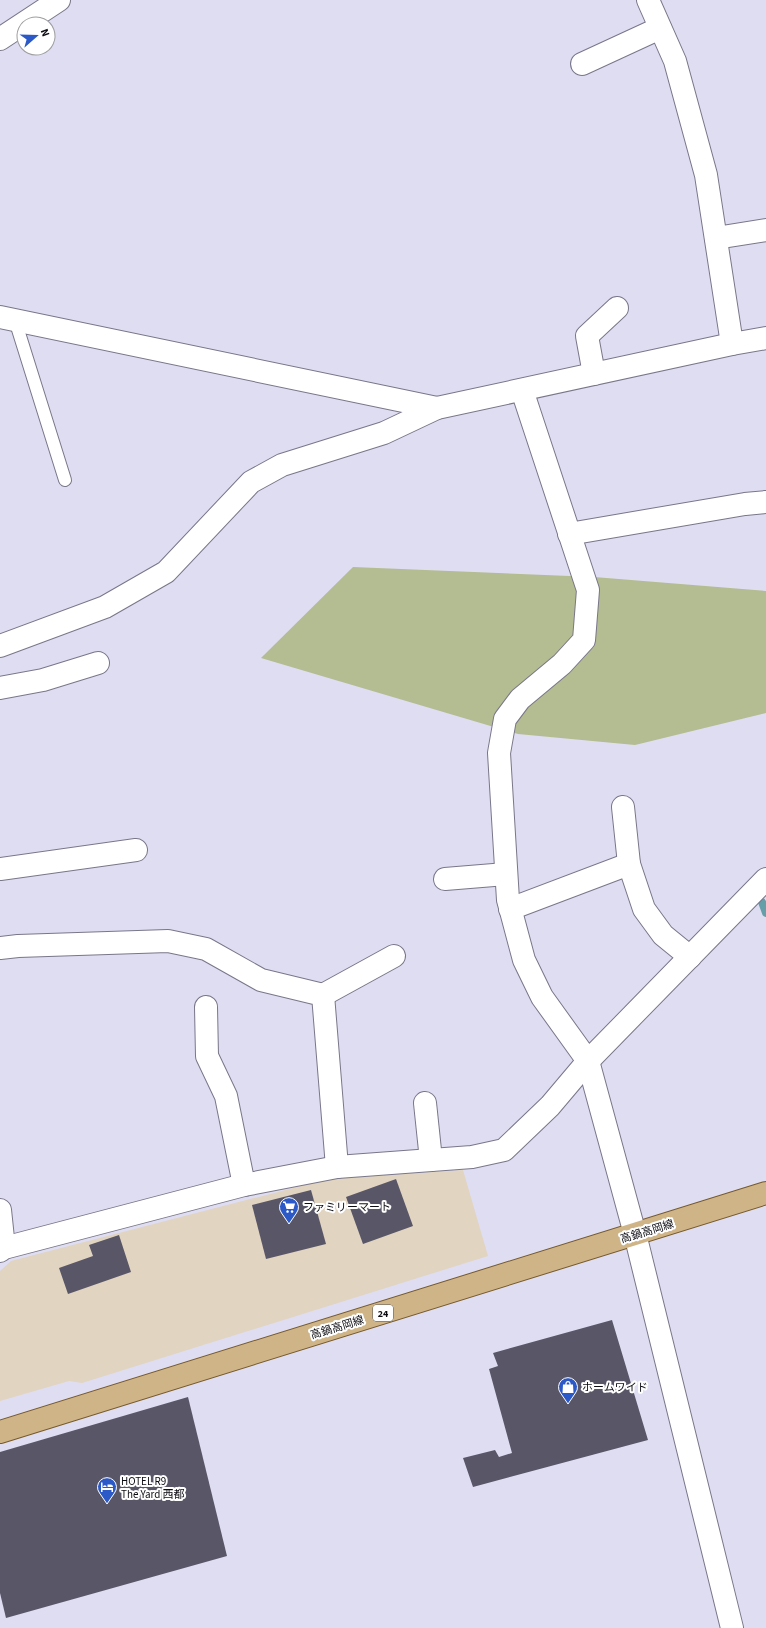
<svg xmlns="http://www.w3.org/2000/svg" width="766" height="1628" font-family="'Source Sans 3','Noto Sans JP',sans-serif">
  <style>
    .commercial { fill: #e1d4c0 }
    .green { fill: #b4bc91 }
    .lines { fill: none; stroke-linecap: round; stroke-linejoin: round }
    .stream { stroke: #669fa8; stroke-width: 8 }
    .building { fill: #595668 }
    .service-casing { stroke: #797689; stroke-width: 14 }
    .minor-casing { stroke: #797689; stroke-width: 24 }
    .primary-casing { stroke: #76592b; stroke-width: 24 }
    .service { stroke: #fff; stroke-width: 12 }
    .minor { stroke: #fff; stroke-width: 22 }
    .primary { stroke: #cfb488; stroke-width: 22 }
    .labels { text-anchor: middle; stroke-width: 4; stroke-linejoin: round; paint-order: stroke }
    .shield { fill: #fff; stroke: #565559; stroke-width: 1 }
    .shield-label { font-size: 10px; font-weight: bold; fill: #0d0c12 }
    .poi-label { font-size: 11px; fill: #0d0c12; stroke: #fff; text-anchor: start }
    .street-label { font-size: 11px; fill: #0d0c12; stroke: #fff }
  </style>
  <rect width="100%" height="100%" fill="#dfddf2"/>
  <path class="commercial" d="M 463,1170 L 488,1256 L 82,1383 L 69,1381 L 0,1401 L 0,1271 L 11,1261 L 328,1179 Z"/>
  <path class="green" d="M 353,567 L 594,577 L 766,591 L 766,713 L 635,745 L 518,734 L 261,658 Z"/>
  <g class="lines">
    <path class="stream" d="M 762,902 L 766,913"/>
  </g>
  <g class="building">
    <path d="M 396,1179 L 413,1226 L 363,1244 L 346,1197 Z"/>
    <path d="M 311,1190 L 326,1244 L 266,1259 L 252,1205 Z"/>
    <path d="M 119,1235 L 131,1272 L 68,1294 L 59,1268 L 93,1256 L 89,1245 Z"/>
    <path d="M 612,1320 L 648,1440 L 473,1487 L 463,1458 L 495,1450 L 499,1457 L 512,1453 L 489,1369 L 498,1366 L 493,1353 Z"/>
    <path d="M 188,1397 L 227,1556 L 6,1618 L 0,1593 L 0,1452 Z"/>
  </g>
  <g class="lines">
    <defs>
      <path id="service" d="M 15,320 L 65,480"/>
      <g id="minor">
        <path d="M 648,0 L 675,61 L 706,175 L 732,344"/>
        <path d="M 0,39 L 59,0"/>
        <path d="M 582,64 L 660,28"/>
        <path d="M 716,238 L 766,230"/>
        <path d="M 0,317 L 437,408"/>
        <path d="M 594,374 L 587,336 L 617,308"/>
        <path d="M 522,390 L 588,590 L 584,640 L 562,664 L 520,699 L 505,719 L 499,753 L 508,900 L 524,960 L 542,997 L 588,1061 L 635,1234 L 732,1628"/>
        <path d="M 569,534 L 745,504 L 766,502"/>
        <path d="M 0,646 L 105,607 L 166,572 L 251,482 L 282,465 L 384,433 L 437,408 L 732,344 L 766,338"/>
        <path d="M 0,688 L 43,680 L 98,663"/>
        <path d="M 623,807 L 629,864 L 644,909 L 663,935 L 690,957"/>
        <path d="M 0,869 L 136,850"/>
        <path d="M 445,879 L 506,874"/>
        <path d="M 510,909 L 629,864"/>
        <path d="M 0,948 L 18,946 L 168,941 L 206,949 L 261,980 L 323,995 L 337,1167"/>
        <path d="M 323,995 L 394,956"/>
        <path d="M 206,1007 L 207,1056 L 226,1096 L 244,1185"/>
        <path d="M 425,1103 L 431,1160"/>
        <path d="M 0,1210 L 4,1248"/>
        <path d="M 0,1251 L 4,1248 L 244,1185 L 337,1167 L 472,1157 L 504,1150 L 550,1106 L 588,1061 L 766,879"/>
      </g>
      <path id="primary" d="M 0,1432 L 766,1193"/>
    </defs>
    <use href="#service" class="service-casing"/>
    <use href="#minor" class="minor-casing"/>
    <use href="#primary" class="primary-casing"/>
    <use href="#service" class="service"/>
    <use href="#minor" class="minor"/>
    <use href="#primary" class="primary"/>
  </g>
  <defs>
    <symbol id="supermarket-pin" viewBox="-11 -11 22 30"><path d="M0 17L-7.5 6A9.5 9.5 0 1 1 7.5 6Z" fill="#2c59c8" stroke="#fff"/><path d="M-6-5.5h2.5l.6 2H6L4.5 2H-2.5L-4.4-4H-6ZM-1.5 3.2a1.3 1.3 0 1 0 .1 0ZM3 3.2a1.3 1.3 0 1 0 .1 0Z" fill="#fff"/></symbol>
    <symbol id="shop-pin" viewBox="-11 -11 22 30"><path d="M0 17L-7.5 6A9.5 9.5 0 1 1 7.5 6Z" fill="#2c59c8" stroke="#fff"/><path d="M-5-2.5h2.3a2.7 3.5 0 0 1 5.4 0H5L5.5 6h-11ZM-1.5-2.5h3a1.5 2.3 0 0 0-3 0Z" fill="#fff"/></symbol>
    <symbol id="hotel-pin" viewBox="-11 -11 22 30"><path d="M0 17L-7.5 6A9.5 9.5 0 1 1 7.5 6Z" fill="#2c59c8" stroke="#fff"/><path d="M-6-4.5h1.5V1H6V5H4.5V3h-9V5H-6ZM-4 0a1.8 1.8 0 1 1 3.6 0ZM.5 0V-2.5h3Q6-2.5 6 0Z" fill="#fff"/></symbol>
  </defs>
  <g fill-rule="evenodd">
    <use href="#supermarket-pin" x="278" y="1196" width="22" height="30"/>
    <use href="#shop-pin" x="557" y="1376" width="22" height="30"/>
    <use href="#hotel-pin" x="96" y="1476" width="22" height="30"/>
  </g>
  <g class="labels">
    <rect class="shield" x="373" y="1305" width="20" height="16" rx="3"/>
    <g class="shield-label">
      <text x="383" y="1317">24</text>
    </g>
    <g class="poi-label">
      <text x="303" y="1211">ファミリーマート</text>
      <text x="582" y="1391">ホームワイド</text>
      <text x="121" y="1485">HOTEL R9<tspan x="121" dy="13">The Yard 西都</tspan></text>
    </g>
    <g class="street-label">
      <text transform="translate(647 1231) rotate(-17)" y="4">高鍋高岡線</text>
      <text transform="translate(337 1327) rotate(-17)" y="4">高鍋高岡線</text>
    </g>
  </g>
  <g transform="translate(36 36) rotate(70)"><circle r="19" fill="#ffffff" stroke="#9e9ea0"/>
  <path d="M0-3L7 15L0 10L-7 15Z" fill="#2c59c8"/>
  <text y="-6" font-size="11" font-weight="bold" text-anchor="middle" fill="#0d0c12">N</text>
  </g>
</svg>
